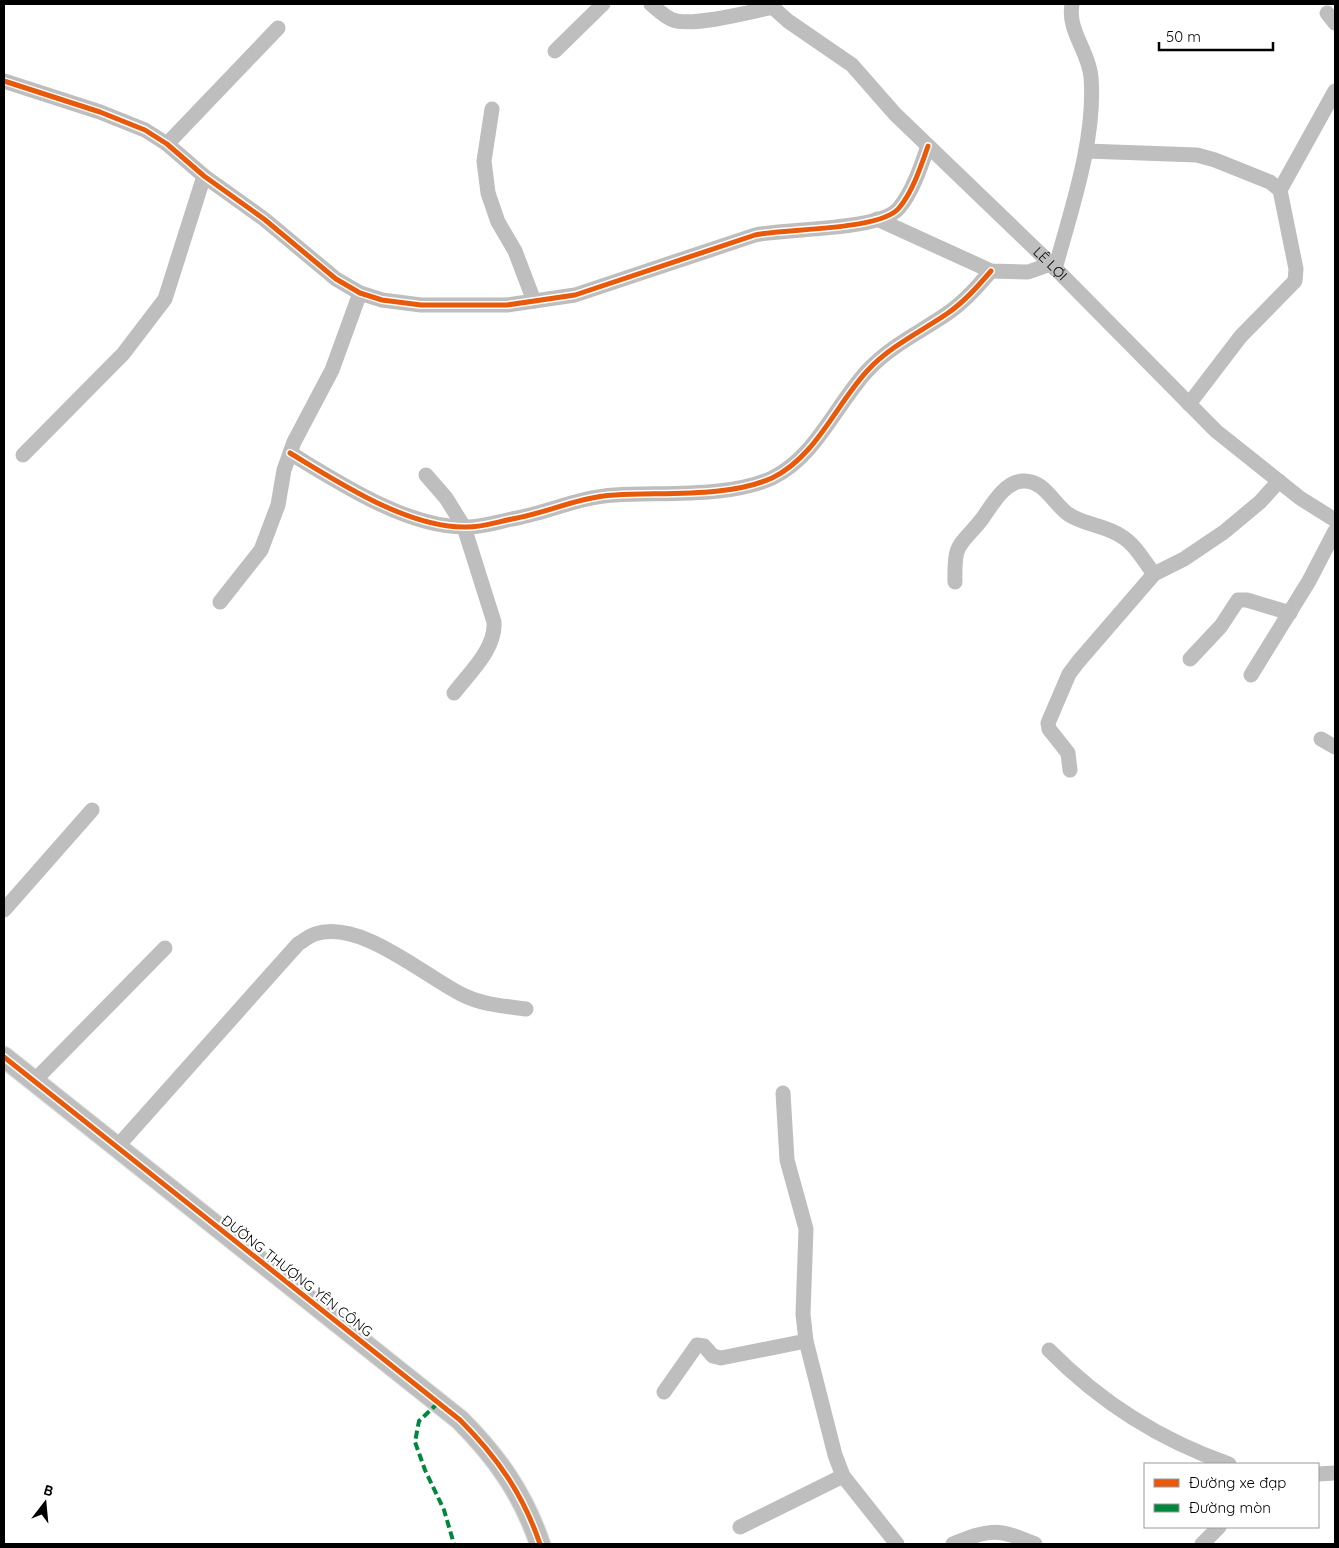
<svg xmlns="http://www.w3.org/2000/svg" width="1339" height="1548" font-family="Quicksand,sans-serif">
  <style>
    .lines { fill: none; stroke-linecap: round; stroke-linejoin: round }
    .major-casing { stroke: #dbdbdb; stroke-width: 22 }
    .minor { stroke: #bebebe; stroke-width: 15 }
    .major { stroke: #bebebe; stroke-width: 20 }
    .quiet { stroke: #00873e; stroke-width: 4; stroke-dasharray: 8 4; stroke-linecap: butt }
    .cycleway-casing { stroke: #fff; stroke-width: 8 }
    .cycleway { stroke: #e8590c; stroke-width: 5 }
    .labels { text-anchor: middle; stroke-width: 4.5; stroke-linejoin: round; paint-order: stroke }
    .street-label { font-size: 14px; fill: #000; stroke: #fff }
  </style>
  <rect width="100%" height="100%" fill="#fff"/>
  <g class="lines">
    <defs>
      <path id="major" d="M 4,1057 L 460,1420 C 497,1457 523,1494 540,1544"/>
    </defs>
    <use href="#major" class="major-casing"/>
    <g class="minor">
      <path d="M 651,4 C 657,9 665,17 673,20 C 692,27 751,12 773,7"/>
      <path id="s1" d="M 769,4 L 788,21 L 852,65 L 895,114 L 1051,264 L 1216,431 L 1300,498 L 1335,520"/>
      <path d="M 1327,13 L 1335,23"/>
      <path d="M 555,51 L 603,4"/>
      <path d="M 4,81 L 100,112 L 145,130 L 167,144 L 204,176 L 264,219 L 336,279 L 360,293 L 382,300 L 421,305 L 507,305 L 575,295 L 755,235 C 786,228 880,231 899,208 C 913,191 921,166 928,146"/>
      <path d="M 492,109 L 484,161 L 488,193 L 498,222 L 515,251 L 534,301"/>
      <path d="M 167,144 L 278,28"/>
      <path d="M 1086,151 L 1197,155 L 1215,160 L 1270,182 L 1280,190 L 1296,269 L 1295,281 L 1241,336 L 1189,404"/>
      <path d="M 1280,190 L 1335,91"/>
      <path d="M 877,219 L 991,271 L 1028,272 L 1051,264"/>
      <path d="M 1055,269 C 1071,210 1096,139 1091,77 C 1089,51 1067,31 1072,4"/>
      <path d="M 290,453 C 338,482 406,527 464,527 C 479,528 497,522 512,519 C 547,513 578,497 615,495 C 662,492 728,498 772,478 C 816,457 836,404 868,370 C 890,346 922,331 948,313 C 965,301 978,286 991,271"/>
      <path d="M 23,455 L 123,354 L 165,299 L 204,176"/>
      <path d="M 426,475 L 446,498 L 464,527 L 494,622 C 496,649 469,673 454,693"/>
      <path d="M 955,582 C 954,541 959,548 982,519 C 992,505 1004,482 1023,481 C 1044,480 1053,503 1068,514 C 1084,525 1105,525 1121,536 C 1135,544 1144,561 1154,574"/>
      <path d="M 220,602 L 261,550 L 278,505 L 284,470 L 294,442 L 332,370 L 360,293"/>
      <path d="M 1190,659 L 1221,626 L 1238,600 L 1247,600 L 1290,613"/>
      <path d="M 1251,675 L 1309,581 L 1335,531"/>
      <path d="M 1321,739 L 1335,747"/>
      <path d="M 1070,770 L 1068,753 L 1049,729 L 1048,723 L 1069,674 L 1078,662 L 1154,574 L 1184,559 L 1224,532 L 1260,502 L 1279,481"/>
      <path d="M 4,910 L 92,810"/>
      <path d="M 34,1081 L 165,948"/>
      <path d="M 783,1093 L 787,1160 L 806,1229 L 803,1314 L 806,1341 L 835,1455 L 843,1476 L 897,1544"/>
      <path d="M 117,1147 L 298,944 C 303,941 309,936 315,934 C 361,919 424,976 463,995 C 483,1005 505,1006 526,1009"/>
      <path d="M 1049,1350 C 1101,1403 1160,1440 1229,1464"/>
      <path d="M 664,1392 L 697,1345 L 704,1346 L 713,1356 L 721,1358 L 806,1341"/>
      <path d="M 1318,1474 L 1335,1473"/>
      <path d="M 740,1527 L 843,1476"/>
      <path d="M 953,1544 C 989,1529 998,1528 1035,1544"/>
      <path d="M 1202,1544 L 1219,1527"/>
    </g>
    <use href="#major" class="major"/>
    <path class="quiet" d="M 438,1403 L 419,1421 L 415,1442 L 425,1470 L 444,1510 L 454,1544"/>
    <defs>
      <g id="cycleway">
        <path d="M 4,81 L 100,112 L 145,130 L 167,144 L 204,176 L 264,219 L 336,279 L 360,293 L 382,300 L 421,305 L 507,305 L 575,295 L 755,235 C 786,228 880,231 899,208 C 913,191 921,166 928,146"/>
        <path d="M 290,453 C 338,482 406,527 464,527 C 479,528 497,522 512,519 C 547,513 578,497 615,495 C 662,492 728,498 772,478 C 816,457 836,404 868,370 C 890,346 922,331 948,313 C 965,301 978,286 991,271"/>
        <path d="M 4,1057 L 460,1420 C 497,1457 523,1494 540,1544"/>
      </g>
    </defs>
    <use href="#cycleway" class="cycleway-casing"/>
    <use href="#cycleway" class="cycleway"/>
  </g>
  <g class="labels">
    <g class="street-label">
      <text dy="5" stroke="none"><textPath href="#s1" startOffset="384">LÊ LỢI</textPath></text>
      <text transform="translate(297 1276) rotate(38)" y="5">ĐƯỜNG THƯỢNG YÊN CÔNG</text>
    </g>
  </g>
  <rect width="1339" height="1548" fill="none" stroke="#000000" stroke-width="10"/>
  <rect x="1144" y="1463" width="175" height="65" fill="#ffffff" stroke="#999999"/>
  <rect x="1154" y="1479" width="25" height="8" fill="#e8590c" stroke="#999999"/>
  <text x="1189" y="1488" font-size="15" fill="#000000">Đường xe đạp</text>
  <rect x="1154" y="1504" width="25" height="8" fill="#00873e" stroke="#999999"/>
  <text x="1189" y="1513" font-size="15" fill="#000000">Đường mòn</text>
  <g transform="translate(45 1503) rotate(16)" stroke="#ffffff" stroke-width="4" paint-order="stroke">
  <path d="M0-4L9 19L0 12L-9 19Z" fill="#000000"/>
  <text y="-8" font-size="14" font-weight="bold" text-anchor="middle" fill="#000000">B</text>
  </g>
  <path d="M1159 42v8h114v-8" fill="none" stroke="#000000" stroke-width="2.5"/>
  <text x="1166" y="42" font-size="15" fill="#000000" stroke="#ffffff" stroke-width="4" paint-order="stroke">50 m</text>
</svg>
